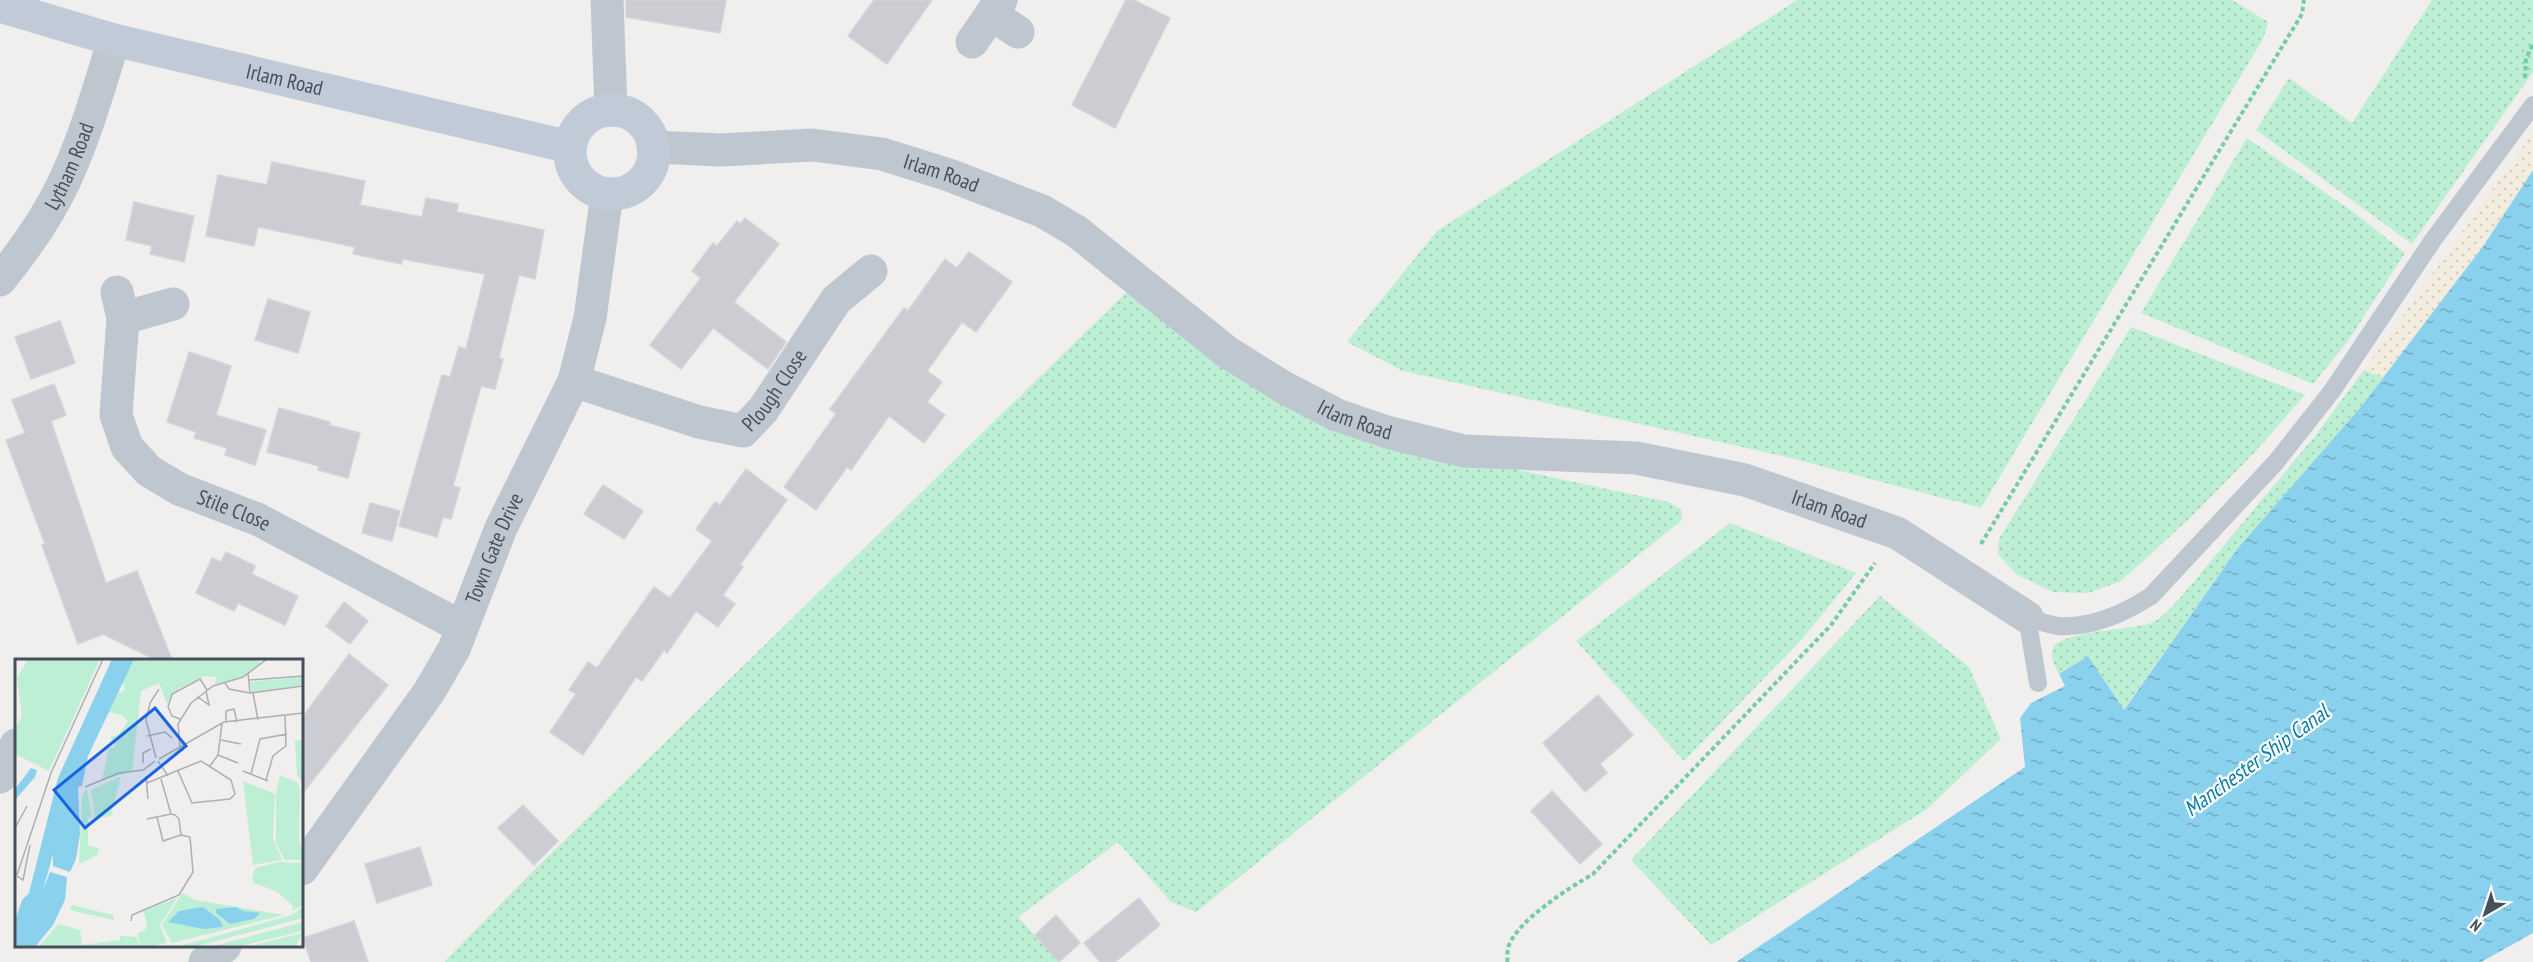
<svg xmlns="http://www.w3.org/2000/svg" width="2533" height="962" font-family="'PT Sans Narrow',sans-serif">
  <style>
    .grass { fill: url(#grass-dots) }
    .sand { fill: url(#sand-dots) }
    .water { fill: url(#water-ripples) }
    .building { fill: #cbcdd3; stroke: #d2d4da; stroke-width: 1.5 }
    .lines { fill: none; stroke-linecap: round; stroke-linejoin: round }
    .path { stroke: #74cda6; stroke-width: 4; stroke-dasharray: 4.5 3; stroke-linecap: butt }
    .lane { stroke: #bec7d0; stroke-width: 18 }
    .street { stroke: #bec7d0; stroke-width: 33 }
    .secondary { stroke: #c1cad7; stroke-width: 33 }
    .labels { text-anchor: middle; stroke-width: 4.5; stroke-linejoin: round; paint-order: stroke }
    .street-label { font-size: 21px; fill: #46505b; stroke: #fff }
    .water-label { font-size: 22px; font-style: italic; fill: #0c7ea9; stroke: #fff }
    .inset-road { fill: none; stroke: #adafb3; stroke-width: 1.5 }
    .view { fill: #1964e0; fill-opacity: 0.15; stroke: #1964e0; stroke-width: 3 }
    .inset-edge { fill: none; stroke: #46505b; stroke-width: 3 }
  </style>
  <defs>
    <pattern id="grass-dots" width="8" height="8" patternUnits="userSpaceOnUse" patternTransform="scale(1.5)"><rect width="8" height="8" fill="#bcefd3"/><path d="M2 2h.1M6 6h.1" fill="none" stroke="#a3cfb7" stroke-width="1.8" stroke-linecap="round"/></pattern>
    <pattern id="sand-dots" width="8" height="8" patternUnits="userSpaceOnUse" patternTransform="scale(1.5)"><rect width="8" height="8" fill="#f2edde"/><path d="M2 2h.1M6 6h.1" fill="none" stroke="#d1cdc1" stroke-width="1.8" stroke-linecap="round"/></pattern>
    <pattern id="water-ripples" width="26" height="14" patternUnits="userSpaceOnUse" patternTransform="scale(1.5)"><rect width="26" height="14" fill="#89d1ec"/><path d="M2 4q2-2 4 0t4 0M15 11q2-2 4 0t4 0" fill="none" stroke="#72acc2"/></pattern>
  </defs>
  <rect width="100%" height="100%" fill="#f1eeee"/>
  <g class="grass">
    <path d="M 1797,0 L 2232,0 L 2268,22 L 2263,39 L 1981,508 L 1787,457 L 1403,371 L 1347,342 L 1437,231 Z"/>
    <path d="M 2432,0 L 2533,0 L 2533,72 L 2412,244 L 2256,130 L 2289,78 L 2352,123 Z"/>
    <path d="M 2247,138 L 2356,214 L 2405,253 L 2348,341 L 2313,384 L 2141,313 Z"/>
    <path d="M 1143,276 L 1218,335 L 1452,456 L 1668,502 L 1681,509 L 1682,520 L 1196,912 L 1171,902 L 1118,842 L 1018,917 L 1059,962 L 444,962 L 533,871 Z"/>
    <path d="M 2131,327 L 2305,395 L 2254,453 L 2190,518 L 2121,581 L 2088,593 L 2053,592 L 2016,574 L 1998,554 L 1999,539 Z"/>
    <path d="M 2364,370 L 2383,377 L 2360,408 L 2238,548 L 2123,710 L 2088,656 L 2059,674 C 2055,666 2049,657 2053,648 C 2061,631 2132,630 2151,623 C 2162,619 2172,606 2180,598 L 2315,436 Z"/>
    <path d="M 1730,523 L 1856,573 L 1803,638 L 1684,761 L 1576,641 Z"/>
    <path d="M 1880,596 L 1969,667 L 2001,739 L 1927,809 L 1711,945 L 1631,860 Z"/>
  </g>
  <path class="sand" d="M 2533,132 L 2533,170 L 2484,245 L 2383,377 L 2364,370 Z"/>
  <path class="water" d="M 2533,170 L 2533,933 L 2481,962 L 1736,962 L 2025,767 L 2020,718 L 2031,703 L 2065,686 L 2059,674 L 2088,656 L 2124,710 L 2238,548 L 2360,408 L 2484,245 Z"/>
  <g class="building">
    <path d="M 626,0 L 726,0 L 720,33 L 626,17 Z"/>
    <path d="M 874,0 L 932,0 L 887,64 L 848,36 Z"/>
    <path d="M 1126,0 L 1134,0 L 1170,18 L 1115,128 L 1072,105 Z"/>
    <path d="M 272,162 L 365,181 L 360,205 L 422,217 L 426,198 L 458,204 L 457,212 L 544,230 L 535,279 L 519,275 L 499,358 L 503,359 L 495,389 L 481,386 L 453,486 L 460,488 L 451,519 L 443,517 L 437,537 L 399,526 L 442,375 L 450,377 L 459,347 L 466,349 L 485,274 L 402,259 L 402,264 L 353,254 L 355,247 L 258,227 L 254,246 L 206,236 L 218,175 L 267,185 Z"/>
    <path d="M 134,202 L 194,216 L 184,262 L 150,254 L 152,246 L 126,240 Z"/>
    <path d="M 745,218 L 779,244 L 734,302 L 786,342 L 768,369 L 713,328 L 681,369 L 650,345 L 701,278 L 692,271 L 713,243 L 717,246 L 737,221 L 740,224 Z"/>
    <path d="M 969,252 L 1012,282 L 976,332 L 962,322 L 927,371 L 942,382 L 927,402 L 945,415 L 924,443 L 889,416 L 851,470 L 847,467 L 816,510 L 784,487 L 836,414 L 830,409 L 904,308 L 908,311 L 945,259 L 957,268 Z"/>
    <path d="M 268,299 L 310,312 L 298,353 L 255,340 Z"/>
    <path d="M 60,321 L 75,363 L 31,379 L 15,337 Z"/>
    <path d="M 189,352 L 231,366 L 216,415 L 266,430 L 255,465 L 225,455 L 227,448 L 194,438 L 196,432 L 167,422 Z"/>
    <path d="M 54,384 L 66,415 L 51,421 L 106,583 L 137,571 L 172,660 L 156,660 L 103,634 L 78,644 L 42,545 L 45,544 L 6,440 L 25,433 L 12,400 Z"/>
    <path d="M 279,408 L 330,422 L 329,425 L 360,433 L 348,478 L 318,470 L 319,466 L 267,452 Z"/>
    <path d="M 746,469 L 787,500 L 740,565 L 743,567 L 723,595 L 735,604 L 718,627 L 696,611 L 667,653 L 664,650 L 642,681 L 636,677 L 583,755 L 550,732 L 576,694 L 569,690 L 588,662 L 597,668 L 654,587 L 670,598 L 712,541 L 696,529 L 715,502 L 720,505 Z"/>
    <path d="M 603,485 L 643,511 L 624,539 L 584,514 Z"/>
    <path d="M 370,503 L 400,511 L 392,541 L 362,533 Z"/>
    <path d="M 226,552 L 255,566 L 252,574 L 298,596 L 285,625 L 238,603 L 234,611 L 196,593 L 212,558 L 221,562 Z"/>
    <path d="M 344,602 L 368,621 L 350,644 L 326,626 Z"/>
    <path d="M 349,654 L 388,685 L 302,794 L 302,718 Z"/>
    <path d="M 1598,695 L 1633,735 L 1600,764 L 1607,773 L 1585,792 L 1543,743 Z"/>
    <path d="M 1552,791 L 1602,844 L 1580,864 L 1531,811 Z"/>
    <path d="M 523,805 L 558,841 L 534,865 L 498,828 Z"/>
    <path d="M 420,847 L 432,885 L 377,903 L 365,864 Z"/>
    <path d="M 1139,898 L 1160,925 L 1115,962 L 1100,962 L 1084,943 Z"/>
    <path d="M 1056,915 L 1080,943 L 1059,962 L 1035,935 Z"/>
    <path d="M 354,921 L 368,962 L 311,962 L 303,938 Z"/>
  </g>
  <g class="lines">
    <g class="path">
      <path d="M 2525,78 L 2526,59 L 2533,44"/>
      <path d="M 1981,544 L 2302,14 L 2304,0"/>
      <path d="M 1507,962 C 1508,958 1507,952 1508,948 C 1516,921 1569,888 1593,874 L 1831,625 L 1875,563"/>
    </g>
    <path class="lane" d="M 2038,683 L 2027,617 C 2037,620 2048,625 2059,626 C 2092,628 2123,614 2151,596 L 2276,462 L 2332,391 L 2433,240 L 2533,105"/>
    <g class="street">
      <path d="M 607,0 L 611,110"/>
      <path d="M 991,14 L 1018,32"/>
      <path d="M 972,42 L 1001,0"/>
      <path id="s1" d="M 653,147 L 721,150 L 812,145 L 882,154 L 949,175 L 1042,211 L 1076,231 L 1227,352 L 1283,387 L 1337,415 L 1387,432 L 1464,451 L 1636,458 L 1745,480 L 1897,533 L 2027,617"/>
      <path id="s2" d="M 0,280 C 25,249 48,217 65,180 C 86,135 99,87 114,40"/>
      <path id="s3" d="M 117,292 L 123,318 L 116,415 L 127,447 L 149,471 L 179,489 L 257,519 L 462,627"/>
      <path d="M 123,318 L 173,304"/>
      <path id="s4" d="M 574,381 L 699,422 L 743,431 L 763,410 L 836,300 L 871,271"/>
      <path d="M 0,777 L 16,745"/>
      <path id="s5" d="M 302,869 L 429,692 L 454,649 L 501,528 L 574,381 L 590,318 L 607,194"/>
      <path d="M 205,962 L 225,946"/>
    </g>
    <g class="secondary">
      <path id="s6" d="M 0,6 L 114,40 L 570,147"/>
      <circle cx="612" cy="152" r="42"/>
    </g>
  </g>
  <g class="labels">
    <g class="street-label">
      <text dy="7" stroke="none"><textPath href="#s6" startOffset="294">Irlam Road</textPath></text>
      <text dy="7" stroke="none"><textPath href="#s2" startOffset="134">Lytham Road</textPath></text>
      <text dy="7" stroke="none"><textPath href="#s1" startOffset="292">Irlam Road</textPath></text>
      <text dy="7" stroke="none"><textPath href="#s4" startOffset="228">Plough Close</textPath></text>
      <text dy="7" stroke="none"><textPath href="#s1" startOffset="778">Irlam Road</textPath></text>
      <text dy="7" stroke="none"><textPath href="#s1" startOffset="1264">Irlam Road</textPath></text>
      <text dy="7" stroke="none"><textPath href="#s3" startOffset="284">Stile Close</textPath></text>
      <text dy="7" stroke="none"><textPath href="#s5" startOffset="376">Town Gate Drive</textPath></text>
    </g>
    <g class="water-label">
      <text transform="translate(2256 760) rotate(-36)" y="8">Manchester Ship Canal</text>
    </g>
  </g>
  <g transform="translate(15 659)">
    <rect width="288" height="288" fill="#f1eeee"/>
    <path d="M 119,0 L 181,0 L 176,8 L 177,19 L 145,27 L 144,24 L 126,32 L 117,113 L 87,121 L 94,89 L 99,89 L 101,84 L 96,82 L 96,78 L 104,75 L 113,62 L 107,56 L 92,53 L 102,33 L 107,34 L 110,29 L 107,23 ZM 288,18 L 288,26 L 237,34 L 235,23 ZM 106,117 L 96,157 L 80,160 L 76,131 ZM 228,122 L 260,135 L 258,180 L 267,201 L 238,206 ZM 72,129 L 77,158 L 73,159 L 73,186 L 84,190 L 82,196 L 64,205 L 67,137 ZM 264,203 L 288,204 L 288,246 L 277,252 L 278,247 L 261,232 L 239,224 L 237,219 L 240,209 ZM 162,239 L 145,266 L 152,284 L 126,288 L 122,274 L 130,271 L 132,264 L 128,252 ZM 57,246 L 98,256 L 99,261 L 55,251 ZM 288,248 L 288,259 L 178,288 L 162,288 L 277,256 ZM 288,263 L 288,271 L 276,275 L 221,288 L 195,288 ZM 43,265 L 65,271 L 67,286 L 105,281 L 105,277 L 122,278 L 125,288 L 24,288 Z" fill="#bcefd3"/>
    <path d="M 265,116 L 283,124 L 285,133 L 284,179 L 288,201 L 270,201 L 261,185 L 261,135 ZM 48,272 L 60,274 L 63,288 L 47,288 L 43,279 Z" fill="#bcefd3"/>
    <path d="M 288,274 L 280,288 L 239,286 L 287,274 Z" fill="#bcefd3"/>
    <path d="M 13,0 L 85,0 L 34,112 L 0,95 L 0,69 L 7,57 L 2,19 ZM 181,0 L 242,1 L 246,4 L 228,17 L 200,26 L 201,18 L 189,17 L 163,30 L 152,45 L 145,27 L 177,19 L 176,6 ZM 288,81 L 288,125 L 282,115 L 280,82 ZM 167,234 L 180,241 L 269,256 L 157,284 L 147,266 Z" fill="#bcefd3"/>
    <path d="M 97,0 L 119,0 L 73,97 L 67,127 L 63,128 L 65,175 L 61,200 L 55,213 L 38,207 L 38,195 L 28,231 L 35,213 L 52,218 L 50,241 L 38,266 L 20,288 L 0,288 L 0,262 L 7,241 L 14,234 L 43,119 ZM 16,109 L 22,111 L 20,118 L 0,141 L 0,130 ZM 188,248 L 205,261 L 208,268 L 189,270 L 153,263 L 164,252 ZM 221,248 L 228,252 L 245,254 L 239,260 L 215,265 L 201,254 L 201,250 Z" fill="#89d1ec"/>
    <path class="inset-road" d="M 233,14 L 235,34M 234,21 L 288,17M 210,24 L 214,30 L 235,34 L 288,27M 238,34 L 243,61M 183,38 L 194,46 L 191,32M 165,60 L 157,57 L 153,48 L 157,35 L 185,20 L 192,31M 211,63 L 211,52 L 219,50 L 222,63M 132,77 L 150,73 L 157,79M 206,81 L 226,85M 165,89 L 163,65 L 176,44 L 198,27 L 228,18 L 252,0M 203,96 L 223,104M 141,99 L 131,61 L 135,44 L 144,30M 144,100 L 209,63 L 288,54M 143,102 L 153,117M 128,104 L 128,94 L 136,90M 195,107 L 203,96 L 207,64M 228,112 L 253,122M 236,115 L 245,80 L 272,75M 131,117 L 133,140M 146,120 L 156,155M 251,121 L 258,97 L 271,87 L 270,56M 132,124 L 186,102 L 216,121 L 220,135 L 215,140 L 177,144 L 163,112M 70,128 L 104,114 L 128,111 L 140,102M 132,160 L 156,155 L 160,156 L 164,160 L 166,176 L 148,182 L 142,158M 0,169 L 12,147M 2,216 L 36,114 L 88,0M 2,217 L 8,221 L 15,186M 116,262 L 117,256 L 164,236 L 178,213 L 175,178 L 166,176"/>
    <path class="view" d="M 140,49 L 171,87 L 70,169 L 39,131 Z"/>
    <rect width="288" height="288" class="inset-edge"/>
  </g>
  <g transform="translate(2485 914) rotate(219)" stroke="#ffffff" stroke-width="4.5" paint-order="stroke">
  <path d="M0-4.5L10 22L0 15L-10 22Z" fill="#46505b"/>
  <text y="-9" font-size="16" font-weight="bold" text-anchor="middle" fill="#46505b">N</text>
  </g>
</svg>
